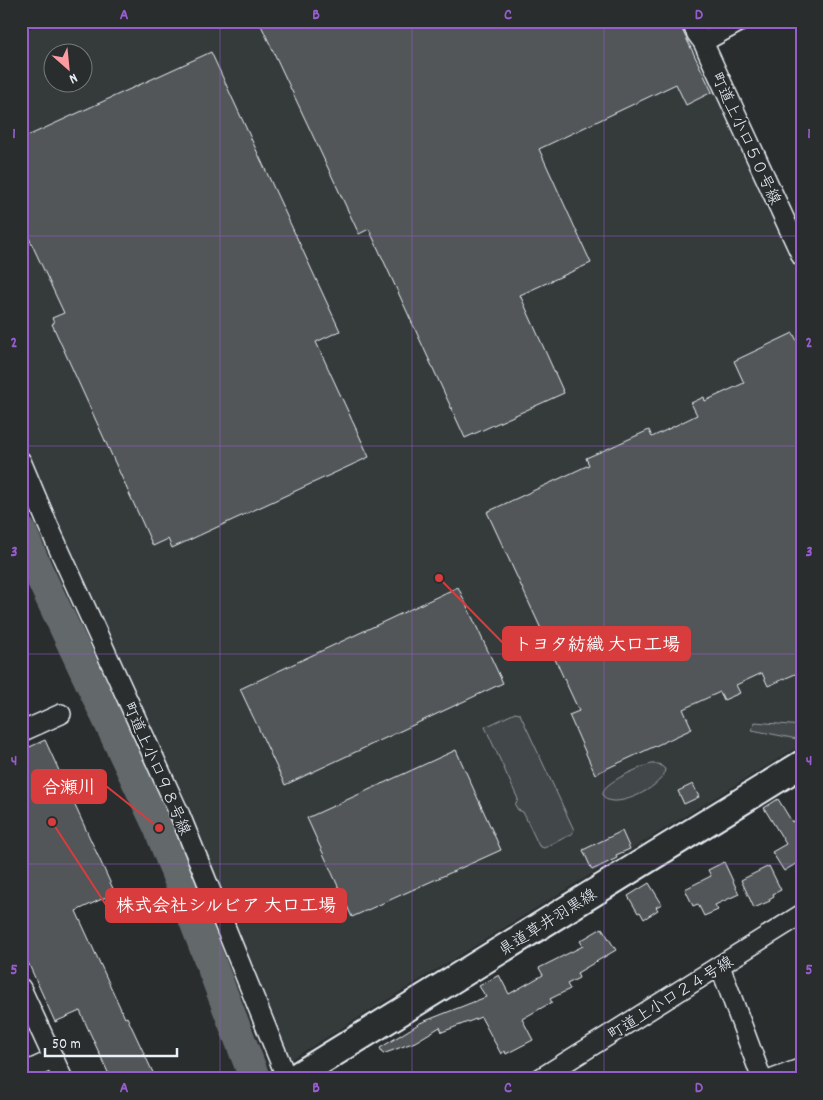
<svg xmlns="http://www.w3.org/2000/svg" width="823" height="1100" font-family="Dekko,'Klee One',sans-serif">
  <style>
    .built { fill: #363a3b; fill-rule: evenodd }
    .green { fill: #424648; stroke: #959ca0 }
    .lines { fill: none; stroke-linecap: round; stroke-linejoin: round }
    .river { stroke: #63686b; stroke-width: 31 }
    .building { fill: #535759; stroke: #e8f1f8 }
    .minor-casing { stroke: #e8f1f8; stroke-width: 22 }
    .secondary-casing { stroke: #e8f1f8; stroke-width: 30 }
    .minor { stroke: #2a2d2e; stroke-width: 19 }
    .secondary { stroke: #2a2d2e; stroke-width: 26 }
    .grid { fill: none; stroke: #965dcd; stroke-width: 1; stroke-opacity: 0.55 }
    .labels { text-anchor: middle; stroke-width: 4.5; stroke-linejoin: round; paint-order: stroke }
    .street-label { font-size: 16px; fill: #e8f1f8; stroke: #2a2d2e }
    .leader { fill: none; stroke: #d83c3d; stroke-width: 2 }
    .callout-dot { fill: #d83c3d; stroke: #2a2d2e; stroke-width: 2 }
    .callout { fill: #d83c3d; stroke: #d83c3d; stroke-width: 2 }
    .callout-label { font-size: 18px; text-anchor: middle; font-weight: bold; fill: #fff }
    .neatline { fill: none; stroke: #965dcd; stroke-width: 2 }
    .grid-label { font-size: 16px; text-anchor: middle; font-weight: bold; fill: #965dcd }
  </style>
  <rect width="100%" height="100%" fill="#2a2d2e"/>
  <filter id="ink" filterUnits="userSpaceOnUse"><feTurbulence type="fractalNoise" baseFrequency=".02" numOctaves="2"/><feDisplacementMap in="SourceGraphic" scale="10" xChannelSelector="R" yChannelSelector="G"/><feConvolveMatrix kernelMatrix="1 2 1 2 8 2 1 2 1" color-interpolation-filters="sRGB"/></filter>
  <g filter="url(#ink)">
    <path class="built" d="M 47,21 L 684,21 L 802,274 L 802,744 L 285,1063 L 53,525 L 21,447 L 21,32 ZM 52,52 L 82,52 L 82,82 L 52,82 Z"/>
    <g class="green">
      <path d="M 515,713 L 520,714 L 574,830 L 572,834 L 544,848 L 539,846 L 523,812 L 518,810 L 515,805 L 518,799 L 485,727 Z"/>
      <path d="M 755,722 L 802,726 L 802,740 L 752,730 Z"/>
      <path d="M 651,764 L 659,764 L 665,769 C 664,786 623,806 608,800 C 605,799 604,798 603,794 C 601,783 641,767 651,764 Z"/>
    </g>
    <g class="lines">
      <path class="river" d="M 21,531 L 37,569 L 159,828 L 255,1079"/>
    </g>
    <g class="building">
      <path d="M 259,21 L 678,21 L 712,92 L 686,105 L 676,84 L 539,149 L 591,263 L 520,295 L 564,393 L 465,438 L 369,229 L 359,234 Z"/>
      <path d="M 211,52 L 340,331 L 316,342 L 369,457 L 172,548 L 168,539 L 153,546 L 52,324 L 54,323 L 52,318 L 64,313 L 21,221 L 21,139 Z"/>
      <path d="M 793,333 L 802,351 L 802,671 L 768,686 L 762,673 L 736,685 L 740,693 L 724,700 L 720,692 L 683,709 L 692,729 L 595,774 L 569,715 L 579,711 L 487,512 L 589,465 L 586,458 L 607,449 L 649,430 L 652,437 L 697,415 L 691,403 L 704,397 L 705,401 L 744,383 L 734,361 Z"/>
      <path d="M 458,587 L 503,683 L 285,785 L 240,689 Z"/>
      <path d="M 45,740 L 115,893 L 76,911 L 125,1018 L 127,1017 L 156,1079 L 111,1079 L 80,1011 L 55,1022 L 21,947 L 21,751 Z"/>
      <path d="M 456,750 L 501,850 L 352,917 L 307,818 Z"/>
      <path d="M 693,784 L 699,797 L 684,804 L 678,791 Z"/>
      <path d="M 778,799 L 792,822 L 802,816 L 802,860 L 784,871 L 772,852 L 786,844 L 764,808 Z"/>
      <path d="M 622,831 L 630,849 L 616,855 L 617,858 L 592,870 L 583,850 Z"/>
      <path d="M 724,862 L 739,894 L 715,905 L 718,910 L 704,916 L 698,904 L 693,906 L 685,889 L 711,876 L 708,870 Z"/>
      <path d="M 769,866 L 781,890 L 773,894 L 774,896 L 769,899 L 770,901 L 754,908 L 741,880 Z"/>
      <path d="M 649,883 L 662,904 L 656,907 L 658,910 L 644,919 L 640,912 L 638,913 L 628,896 Z"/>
      <path d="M 602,928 L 616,950 L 577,973 L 579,978 L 567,984 L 570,989 L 550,999 L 552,1002 L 522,1019 L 533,1040 L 506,1054 L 505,1051 L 501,1054 L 481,1017 L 442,1032 L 440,1027 L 415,1042 L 383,1054 L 380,1048 L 420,1023 L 486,997 L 479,986 L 499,975 L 509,994 L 543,975 L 539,968 L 583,946 L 580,941 Z"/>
    </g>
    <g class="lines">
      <defs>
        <g id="minor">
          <path d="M 691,21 L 697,34 L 703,42 L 802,257"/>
          <path d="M 703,42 L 741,21"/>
          <path d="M 21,461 L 48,525 L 180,815 L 287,1079"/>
          <path d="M 21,732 L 61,714"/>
          <path d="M 720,966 L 762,1079"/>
          <path d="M 21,988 L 63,1079"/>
          <path d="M 21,1074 L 54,1059"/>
          <path d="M 539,1079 L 802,914"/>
          <path d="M 773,1079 L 802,1068"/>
        </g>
        <path id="secondary" d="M 292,1079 L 802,764"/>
      </defs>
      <use href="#minor" class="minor-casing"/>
      <use href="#secondary" class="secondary-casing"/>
      <use href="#minor" class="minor"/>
      <use href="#secondary" class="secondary"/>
    </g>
  </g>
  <path class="grid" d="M 220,21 L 220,1079M 412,21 L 412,1079M 604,21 L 604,1079M 21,236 L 802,236M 21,446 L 802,446M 21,654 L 802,654M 21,864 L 802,864"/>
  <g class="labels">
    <g class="street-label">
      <text transform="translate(747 138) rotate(65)" y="6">町道上小口５０号線</text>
      <text transform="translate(158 768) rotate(66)" y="6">町道上小口９８号線</text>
      <text transform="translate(547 921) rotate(-32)" y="6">県道草井羽黒線</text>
      <text transform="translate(670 997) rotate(-32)" y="6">町道上小口２４号線</text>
    </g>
  </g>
  <path class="leader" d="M439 578L503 643M159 828L106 786M52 822L106 905"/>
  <g class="callout-dot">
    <circle cx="439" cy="578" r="5"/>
    <circle cx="159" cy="828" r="5"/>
    <circle cx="52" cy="822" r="5"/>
  </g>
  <g class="callout">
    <rect x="503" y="627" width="187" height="33" rx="5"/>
    <rect x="32" y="770" width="74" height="33" rx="5"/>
    <rect x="106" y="889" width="240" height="33" rx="5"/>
  </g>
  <g class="callout-label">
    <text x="597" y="650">トヨタ紡織 大口工場</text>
    <text x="69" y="793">合瀬川</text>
    <text x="226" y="911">株式会社シルビア 大口工場</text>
  </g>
  <rect width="823" height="1100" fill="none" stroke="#2a2d2e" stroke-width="55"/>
  <g transform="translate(68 68) rotate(153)"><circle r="24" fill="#2a2d2e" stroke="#767b7f"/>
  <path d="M0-4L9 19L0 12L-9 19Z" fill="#ff9aa2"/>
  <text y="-8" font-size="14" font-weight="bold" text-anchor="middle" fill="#e8f1f8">N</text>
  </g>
  <path d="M45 1048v8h132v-8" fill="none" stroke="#e8f1f8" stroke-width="2.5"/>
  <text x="52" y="1048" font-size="15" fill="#e8f1f8" stroke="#2a2d2e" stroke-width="4" paint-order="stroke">50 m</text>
  <rect x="28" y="28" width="768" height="1044" class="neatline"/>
  <g class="grid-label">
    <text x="124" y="19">A</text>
    <text x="316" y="19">B</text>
    <text x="508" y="19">C</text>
    <text x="699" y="19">D</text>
    <text x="14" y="138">1</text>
    <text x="809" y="138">1</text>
    <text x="14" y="347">2</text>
    <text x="809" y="347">2</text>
    <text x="14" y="556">3</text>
    <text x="809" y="556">3</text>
    <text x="14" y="765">4</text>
    <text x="809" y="765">4</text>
    <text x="14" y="974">5</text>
    <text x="809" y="974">5</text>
    <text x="124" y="1092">A</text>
    <text x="316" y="1092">B</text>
    <text x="508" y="1092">C</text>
    <text x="699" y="1092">D</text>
  </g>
</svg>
